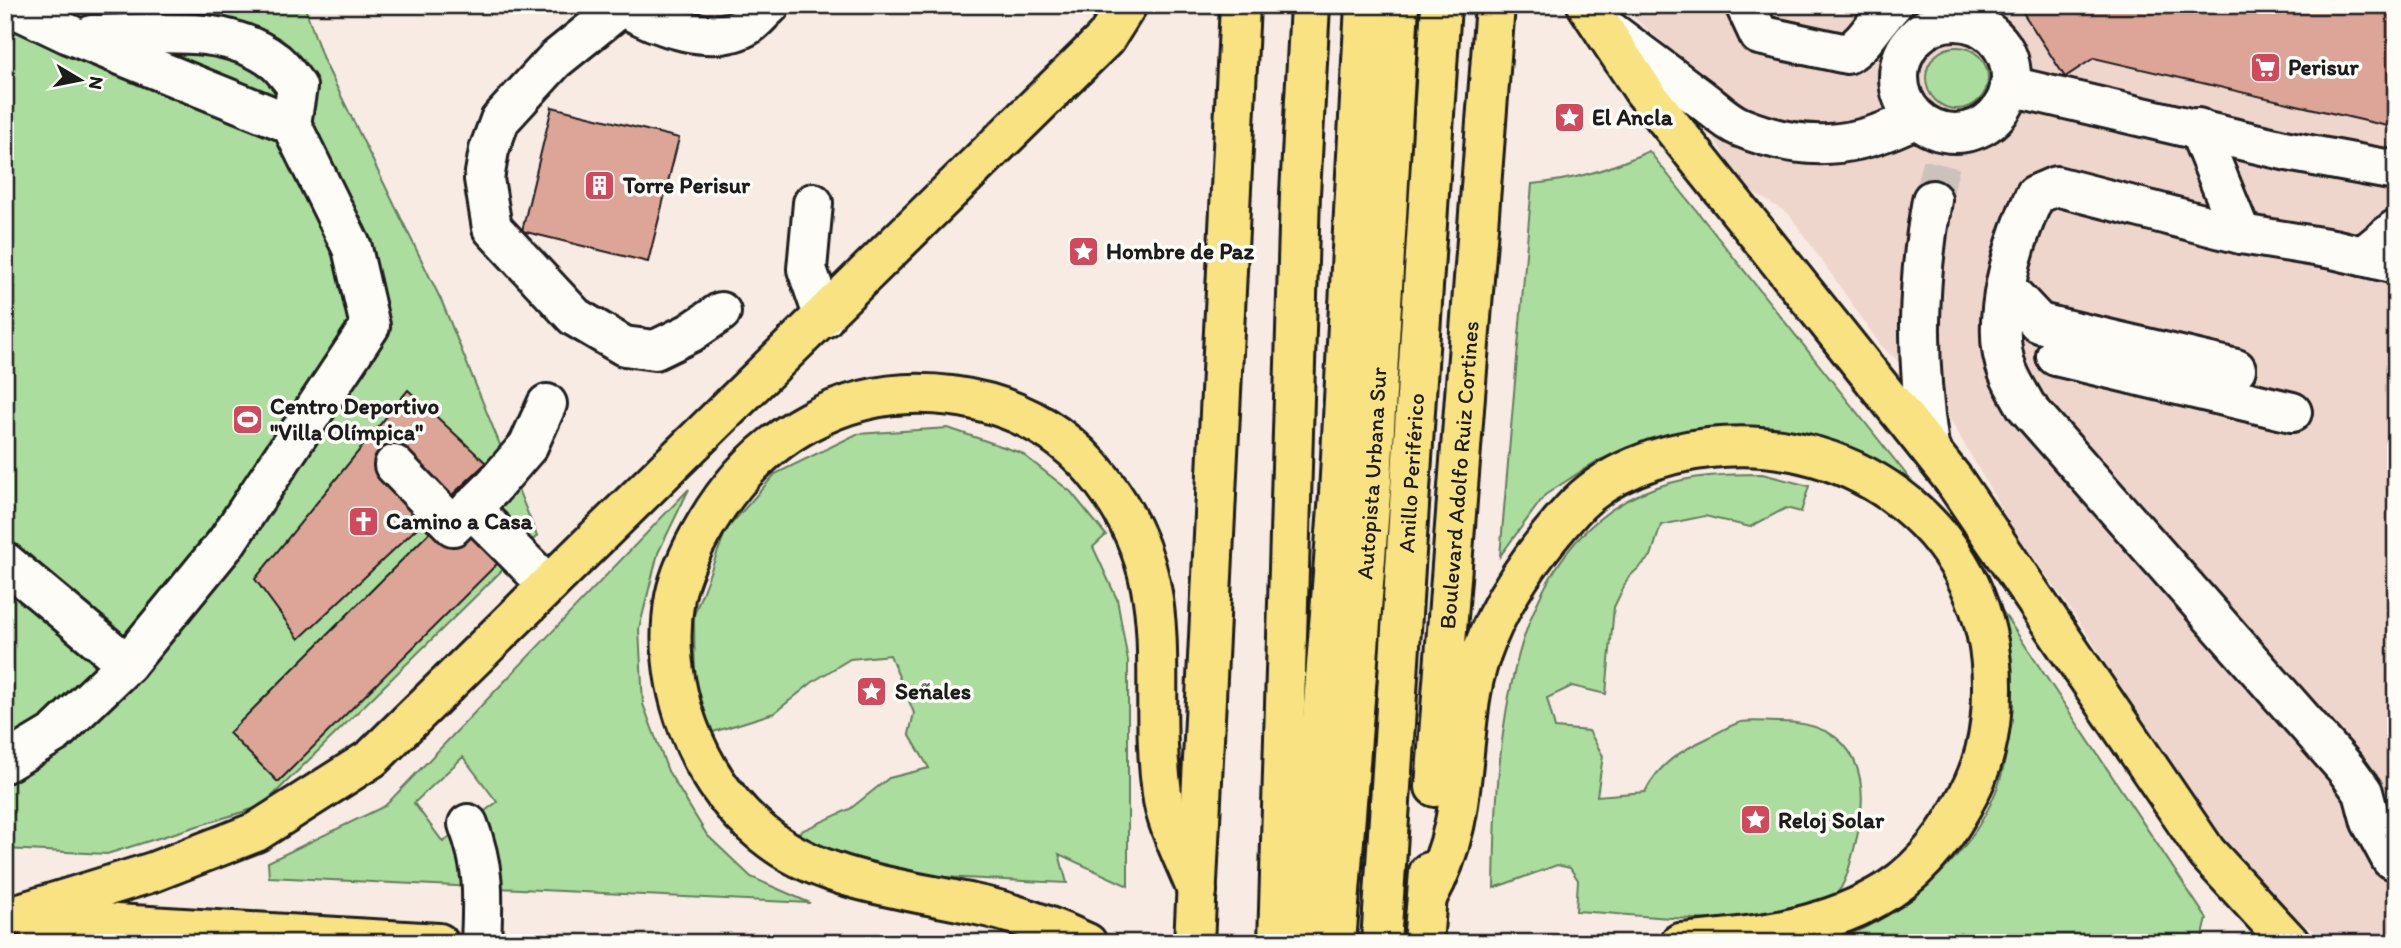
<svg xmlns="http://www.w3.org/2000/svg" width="2401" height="948" font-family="Itim,sans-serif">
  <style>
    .built { fill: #efd6cd }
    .green { fill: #abdd9e; stroke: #647c5d; stroke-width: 2; fill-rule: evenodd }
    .building { fill: #dda598; stroke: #1c1c1c; stroke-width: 2 }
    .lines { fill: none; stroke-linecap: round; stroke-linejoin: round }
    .minor-tunnel { stroke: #cbc2bc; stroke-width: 38; stroke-dasharray: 38 19; stroke-linecap: butt }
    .minor-casing { stroke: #1c1c1c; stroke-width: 44 }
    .major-casing { stroke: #1c1c1c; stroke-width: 44 }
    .highway-casing { stroke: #1c1c1c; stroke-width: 44 }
    .minor { stroke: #fdfcf7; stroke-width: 38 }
    .major { stroke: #f8e281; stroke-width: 38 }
    .highway { stroke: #f8e281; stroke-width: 38 }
    .labels { text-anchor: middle; stroke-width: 7; stroke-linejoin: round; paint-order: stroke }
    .poi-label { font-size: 23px; font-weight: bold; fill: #1c1c1c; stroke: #fdfcf7; text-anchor: start }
    .street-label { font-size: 23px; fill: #1c1c1c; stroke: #fdfcf7 }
  </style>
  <rect width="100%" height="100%" fill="#f7ebe4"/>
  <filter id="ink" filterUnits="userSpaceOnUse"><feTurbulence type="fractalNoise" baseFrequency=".0143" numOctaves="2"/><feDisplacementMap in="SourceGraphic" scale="14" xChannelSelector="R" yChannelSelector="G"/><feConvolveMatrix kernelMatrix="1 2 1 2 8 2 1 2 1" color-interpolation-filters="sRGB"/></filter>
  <g filter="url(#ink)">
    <path class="built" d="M 1619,5 L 2396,5 L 2396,943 L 2332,943 L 2264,898 L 2168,763 L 2085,630 L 2009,522 L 1935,393 L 1882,347 L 1789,214 L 1741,185 L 1712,134 L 1682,113 L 1661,41 Z"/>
    <g class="green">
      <path d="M 5,5 L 304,5 L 323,59 L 442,302 L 537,536 L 262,806 L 107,854 L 5,849 Z"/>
      <circle cx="1957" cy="78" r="31"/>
      <path d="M 1649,151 L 1925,498 L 1800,436 L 1743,426 L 1680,432 L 1597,461 L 1545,495 L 1500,556 L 1532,184 C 1575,180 1610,169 1649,151 Z"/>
      <path d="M 948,428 L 1021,453 L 1071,492 L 1106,535 L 1093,547 L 1117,599 L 1128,661 L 1128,886 L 1059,854 L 1067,883 L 942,877 L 867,864 L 788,837 L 850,809 L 889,778 L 929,768 L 909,734 L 914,713 L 890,655 L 850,659 L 814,681 L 774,713 L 710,733 L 695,702 L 694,615 L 726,530 L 775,474 L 857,434 Z"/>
      <path d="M 1762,474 L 1809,486 L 1801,512 L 1786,508 L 1750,527 L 1705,516 L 1661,525 L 1651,556 L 1628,578 L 1614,607 L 1606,694 L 1572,686 L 1547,698 L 1555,728 L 1589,731 L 1603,756 L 1597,796 L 1645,792 C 1659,764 1680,751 1708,738 C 1718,733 1730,725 1741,722 C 1753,720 1767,722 1779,722 C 1860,722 1873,781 1854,849 C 1850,864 1845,892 1829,900 C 1764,933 1648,915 1576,911 L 1578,880 L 1570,868 L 1557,865 L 1494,888 C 1496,753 1502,540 1657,487 C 1691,475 1727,474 1762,474 Z"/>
      <path d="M 689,489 L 658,553 L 639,629 L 643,704 L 668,771 L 707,835 L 751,877 L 810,903 L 269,877 L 268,862 L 385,806 ZM 463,757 L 497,802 L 443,842 L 414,803 Z"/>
      <path d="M 1973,567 L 2207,919 L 2201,943 L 1824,943 C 1897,923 1969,861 1997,789 C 2008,760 2010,725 2009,695 C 2009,681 2002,666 1998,654 C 1990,625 1981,596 1973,567 Z"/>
    </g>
    <g class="building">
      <path d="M 2018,5 L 2396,5 L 2396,128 L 2094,58 L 2065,77 Z"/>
      <path d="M 552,107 L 679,138 L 648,262 L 522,231 Z"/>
      <path d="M 408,390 L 486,463 L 299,639 L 255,579 Z"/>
      <path d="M 450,512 L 499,562 L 278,782 L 229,733 Z"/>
    </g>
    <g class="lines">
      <path class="minor-tunnel" d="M 1932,200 L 1941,164"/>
      <defs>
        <g id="minor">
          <path d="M 621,5 C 654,25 714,48 750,24 C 757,19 763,11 770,5"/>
          <path d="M 1745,5 L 1759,35 L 1847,54 C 1867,42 1876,21 1892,5"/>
          <path d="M 622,6 L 555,60 L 500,120 L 489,150 L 484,179 L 492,228 L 575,317 L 624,346 L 655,350 L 690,333 L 721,312"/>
          <circle cx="1955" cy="77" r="56"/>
          <path d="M 1602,25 C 1635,50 1668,74 1701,99 C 1713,108 1726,121 1740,127 C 1804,153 1855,149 1916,118"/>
          <path d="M 92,35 C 152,35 226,22 276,62 C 284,69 291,79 297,87 L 291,124"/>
          <path d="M 2010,86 L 2288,151 L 2396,171"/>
          <path d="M 2198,128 L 2241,234"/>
          <path d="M 813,203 L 807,269 L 824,318"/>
          <path d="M 2363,256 L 2396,229"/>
          <path d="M 2396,264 L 2333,249 L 2241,234 L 2056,186 L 2035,195 C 2014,241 1988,323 2008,372 C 2013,384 2020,395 2026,406 L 2347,770 L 2363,792 L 2371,822 L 2391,859 L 2396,861"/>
          <path d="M 2007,289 L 2039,323 L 2236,369"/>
          <path d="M 2056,356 L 2292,412"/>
          <path d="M 1929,446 C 1916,359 1917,286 1932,200"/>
          <path d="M 394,465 L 453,526 L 491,489 L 528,446 L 547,404"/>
          <path d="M 471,508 L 548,585"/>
          <path d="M 5,562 L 127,664 L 226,543 L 370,326 L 352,248 L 291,124 L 71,35 L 8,5"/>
          <path d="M 5,763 L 55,733 L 127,664"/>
          <path d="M 468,824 C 485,869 483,896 481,943"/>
        </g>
        <g id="major">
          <path d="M 1587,5 L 1643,90 L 1953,479 L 2207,853 L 2290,943"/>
          <path id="s1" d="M 1435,787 L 1495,5"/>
          <path d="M 1427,898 C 1466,828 1459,769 1471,693 C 1483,624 1526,561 1572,510 C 1605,473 1660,453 1709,448 C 1858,431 1994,535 1992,690 C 1992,734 1984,769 1961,808 C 1942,843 1913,878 1877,897 C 1817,931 1747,937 1680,943"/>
          <path d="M 7,917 L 153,872 L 256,832 L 372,758 L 1106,38 L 1127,5"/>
          <path d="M 32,919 L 439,943"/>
          <path d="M 1087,943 C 1050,926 1013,912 973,904 C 905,889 819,881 763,834 C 696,779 660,683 675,597 C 680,572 693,546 706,524 C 758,435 848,382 952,396 C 1013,404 1063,430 1101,479 C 1183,585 1146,675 1162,793 C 1165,823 1186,862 1197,891"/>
          <path d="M 1194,943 L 1240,5"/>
          <path d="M 1423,943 L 1429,872"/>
        </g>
        <g id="highway">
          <path d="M 1278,943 L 1300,194 L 1310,5"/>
          <path d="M 1305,943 L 1339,494 L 1365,5"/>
          <path id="s2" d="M 1336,943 L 1372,481 L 1399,5"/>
          <path id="s3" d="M 1381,943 L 1441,5"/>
        </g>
      </defs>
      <use href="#minor" class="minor-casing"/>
      <use href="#major" class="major-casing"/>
      <use href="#highway" class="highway-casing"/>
      <use href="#minor" class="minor"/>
      <use href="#major" class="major"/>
      <use href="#highway" class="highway"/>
    </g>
  </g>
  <defs>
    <symbol id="supermarket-square" viewBox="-11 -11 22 22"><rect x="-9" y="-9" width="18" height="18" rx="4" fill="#d1495b" stroke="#fdfcf7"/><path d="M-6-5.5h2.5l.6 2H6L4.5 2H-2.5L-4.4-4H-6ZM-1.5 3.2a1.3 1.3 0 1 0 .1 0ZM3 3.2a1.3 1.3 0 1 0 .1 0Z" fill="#fff"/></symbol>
    <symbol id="sight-square" viewBox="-11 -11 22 22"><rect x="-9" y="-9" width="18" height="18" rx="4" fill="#d1495b" stroke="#fdfcf7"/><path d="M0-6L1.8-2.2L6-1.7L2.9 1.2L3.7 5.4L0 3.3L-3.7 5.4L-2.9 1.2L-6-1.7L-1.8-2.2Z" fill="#fff"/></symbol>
    <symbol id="building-square" viewBox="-11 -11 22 22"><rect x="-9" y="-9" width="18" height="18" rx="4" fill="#d1495b" stroke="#fdfcf7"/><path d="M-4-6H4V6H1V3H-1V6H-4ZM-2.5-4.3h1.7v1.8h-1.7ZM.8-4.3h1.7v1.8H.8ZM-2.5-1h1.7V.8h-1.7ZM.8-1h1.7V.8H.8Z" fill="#fff"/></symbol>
    <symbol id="stadium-square" viewBox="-11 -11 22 22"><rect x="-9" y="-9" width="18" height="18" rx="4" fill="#d1495b" stroke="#fdfcf7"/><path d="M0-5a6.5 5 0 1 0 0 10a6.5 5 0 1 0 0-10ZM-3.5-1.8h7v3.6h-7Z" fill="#fff"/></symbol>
    <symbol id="church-square" viewBox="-11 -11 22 22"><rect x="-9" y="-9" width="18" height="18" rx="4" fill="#d1495b" stroke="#fdfcf7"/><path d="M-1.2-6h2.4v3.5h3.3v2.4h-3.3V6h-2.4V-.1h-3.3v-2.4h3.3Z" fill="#fff"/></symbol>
  </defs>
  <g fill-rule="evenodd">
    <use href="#supermarket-square" x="2248" y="50" width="35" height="35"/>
    <use href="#sight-square" x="1552" y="100" width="35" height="35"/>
    <use href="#building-square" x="582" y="168" width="35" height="35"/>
    <use href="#sight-square" x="1066" y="234" width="35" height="35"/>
    <use href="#stadium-square" x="230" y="402" width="35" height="35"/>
    <use href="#church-square" x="346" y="504" width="35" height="35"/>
    <use href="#sight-square" x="854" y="674" width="35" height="35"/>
    <use href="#sight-square" x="1738" y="802" width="35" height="35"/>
  </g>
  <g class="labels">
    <g class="poi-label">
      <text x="2288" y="75">Perisur</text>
      <text x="1592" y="125">El Ancla</text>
      <text x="623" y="193">Torre Perisur</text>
      <text x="1106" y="259">Hombre de Paz</text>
      <text x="270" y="414">Centro Deportivo<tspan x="270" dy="26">"Villa Olímpica"</tspan></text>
      <text x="386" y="529">Camino a Casa</text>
      <text x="895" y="699">Señales</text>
      <text x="1778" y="828">Reloj Solar</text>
    </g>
    <g class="street-label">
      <text dy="8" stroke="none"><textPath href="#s2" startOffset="471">Autopista Urbana Sur</textPath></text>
      <text dy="8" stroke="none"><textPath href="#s3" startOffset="471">Anillo Periférico</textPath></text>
      <text dy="8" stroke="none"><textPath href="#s1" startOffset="313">Boulevard Adolfo Ruiz Cortines</textPath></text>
    </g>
  </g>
  <rect width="2401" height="948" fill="none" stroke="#fdfcf7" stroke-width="28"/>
  <rect x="14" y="14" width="2373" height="920" fill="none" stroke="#1c1c1c" stroke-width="2.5" filter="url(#ink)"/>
  <g transform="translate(80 80) rotate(100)" stroke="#fdfcf7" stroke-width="5" paint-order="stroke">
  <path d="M0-5L12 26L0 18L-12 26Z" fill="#1c1c1c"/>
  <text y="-10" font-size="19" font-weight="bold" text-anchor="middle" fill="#1c1c1c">N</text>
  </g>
</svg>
